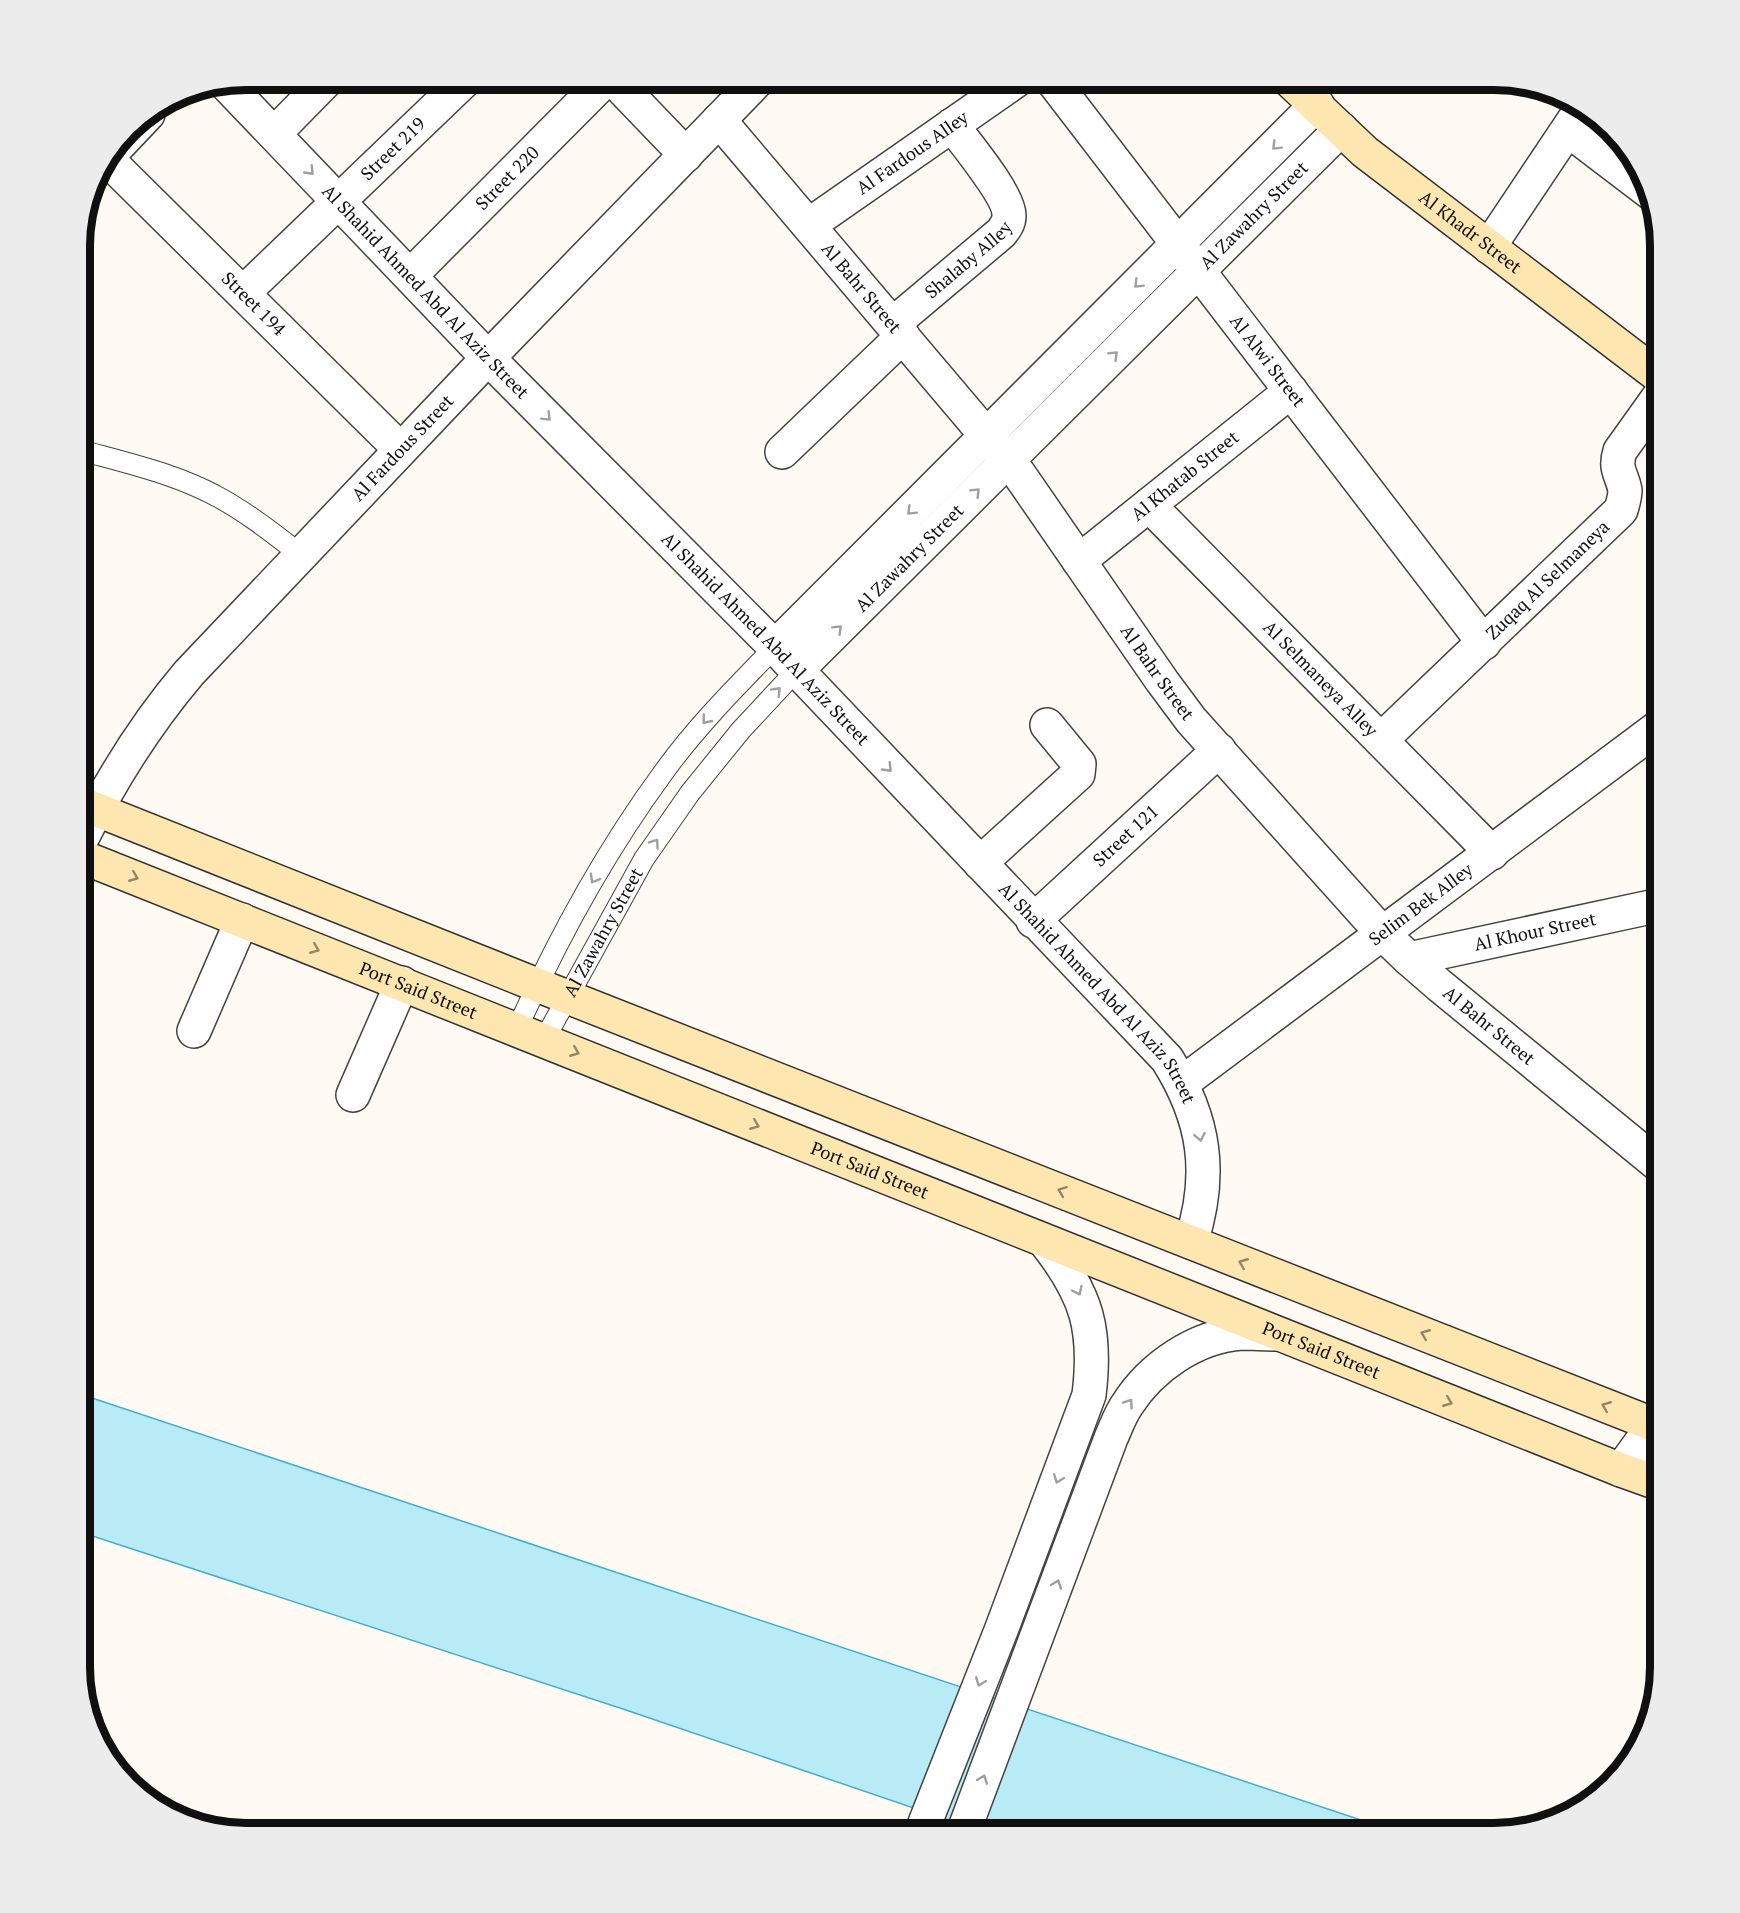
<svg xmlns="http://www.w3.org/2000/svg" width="1740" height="1913" font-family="'PT Serif',serif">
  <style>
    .water { fill: #b9ebf6; stroke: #40b0cd; stroke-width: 1.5 }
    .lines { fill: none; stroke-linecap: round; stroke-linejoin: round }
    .lane-casing { stroke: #434343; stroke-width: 22 }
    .street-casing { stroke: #434343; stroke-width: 36 }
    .secondary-casing { stroke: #323232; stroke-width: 36 }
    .lane { stroke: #fff; stroke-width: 20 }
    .street { stroke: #fff; stroke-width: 33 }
    .secondary { stroke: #fee6b0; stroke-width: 33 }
    .oneway { stroke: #9f9f9f }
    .oneway2 { stroke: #938668 }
    .labels { text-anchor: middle; stroke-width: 6; stroke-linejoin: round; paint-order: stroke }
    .street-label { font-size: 18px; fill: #101010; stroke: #fff }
    .rim { fill: none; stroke: #101010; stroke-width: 8 }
  </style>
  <rect width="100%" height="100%" fill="#fffbf4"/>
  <path class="water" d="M 80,1394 L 1400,1833 L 987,1833 L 623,1709 L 80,1532 Z"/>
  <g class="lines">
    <defs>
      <g id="lane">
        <path d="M 80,450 C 127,463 177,474 220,498 C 249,514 274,534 300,554"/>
        <path d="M 517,1029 C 557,940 605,852 663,773 C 696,727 736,687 775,647"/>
        <path id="s1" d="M 544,1040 L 644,859 L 690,793 L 741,730 L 796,671"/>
      </g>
      <g id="street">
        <path d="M 614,80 L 686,155"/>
        <path id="s2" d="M 1052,80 L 1484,643"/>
        <path id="s3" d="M 226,84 L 488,358 L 775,647 L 1167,1059 C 1205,1119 1213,1174 1191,1242"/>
        <path id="s4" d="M 719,120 L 1019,474 L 1162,681 L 1191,720 L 1383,934 L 1409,959 L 1439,985 L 1660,1166"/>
        <path d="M 1568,130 L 1652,194"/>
        <path d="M 274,134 L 327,80"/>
        <path d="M 112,152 L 148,114"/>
        <path id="s5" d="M 107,159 L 400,449"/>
        <path id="s6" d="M 809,225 L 1017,80"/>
        <path d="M 1489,247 L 1582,108"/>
        <path id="s7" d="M 410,276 L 605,80"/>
        <path id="s8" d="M 243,293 L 465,80"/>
        <path id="s9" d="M 893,324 L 1001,233 C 1005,228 1009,223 1009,216 C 1010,196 965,143 952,125"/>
        <path d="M 782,452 L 903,336"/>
        <path id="s10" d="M 1149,505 L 1492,853"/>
        <path id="s11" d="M 1079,561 L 1291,391"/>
        <path d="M 775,647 L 1317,104"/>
        <path id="s12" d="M 796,671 L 1341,129"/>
        <path id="s13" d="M 1381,740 L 1621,510 C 1623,503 1625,497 1625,490 C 1622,474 1614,470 1620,451 L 1660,395"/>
        <path id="s14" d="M 80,842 C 110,781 145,725 189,673 L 488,358 L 758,80"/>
        <path d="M 980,863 L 1078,774 L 1079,764 L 1047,725"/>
        <path id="s15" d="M 1033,921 L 1219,750"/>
        <path id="s16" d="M 1409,959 L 1660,905"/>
        <path d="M 194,1031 L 242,920"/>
        <path id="s17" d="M 1182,1083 L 1660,726"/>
        <path d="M 353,1095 L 402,983"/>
        <path d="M 1621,1470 L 1660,1416"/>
        <path d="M 921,1833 L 1002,1628 L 1089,1395 C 1097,1330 1087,1295 1046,1243"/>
        <path d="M 963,1833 L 1111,1438 C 1116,1427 1120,1415 1127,1405 C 1151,1367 1196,1336 1242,1333 C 1253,1333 1264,1334 1275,1334"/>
      </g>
      <g id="secondary">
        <path id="s18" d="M 1289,80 L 1365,152 L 1660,377"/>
        <path d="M 80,803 L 537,985 L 1660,1427"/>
        <path id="s19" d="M 80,856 L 1621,1470 L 1660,1484"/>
      </g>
    </defs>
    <use href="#lane" class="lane-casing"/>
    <use href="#street" class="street-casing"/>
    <use href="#secondary" class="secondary-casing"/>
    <use href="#lane" class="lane"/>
    <use href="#street" class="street"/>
    <use href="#secondary" class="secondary"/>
  </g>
  <defs><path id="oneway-chevron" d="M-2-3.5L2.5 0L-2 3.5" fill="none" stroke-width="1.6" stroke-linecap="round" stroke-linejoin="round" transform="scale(1.5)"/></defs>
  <g class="oneway">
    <use href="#oneway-chevron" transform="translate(1276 146) rotate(135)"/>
    <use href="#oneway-chevron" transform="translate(310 171) rotate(46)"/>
    <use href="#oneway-chevron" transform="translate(1138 284) rotate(135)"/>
    <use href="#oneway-chevron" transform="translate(1114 355) rotate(-45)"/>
    <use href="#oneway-chevron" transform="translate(547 417) rotate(45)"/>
    <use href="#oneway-chevron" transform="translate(976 492) rotate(-45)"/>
    <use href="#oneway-chevron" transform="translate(911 511) rotate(135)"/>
    <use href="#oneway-chevron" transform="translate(838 629) rotate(-45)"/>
    <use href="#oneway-chevron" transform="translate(777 691) rotate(-47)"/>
    <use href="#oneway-chevron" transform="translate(706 720) rotate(129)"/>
    <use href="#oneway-chevron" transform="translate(888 768) rotate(46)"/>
    <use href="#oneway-chevron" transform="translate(655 843) rotate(-55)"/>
    <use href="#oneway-chevron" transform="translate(594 879) rotate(120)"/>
    <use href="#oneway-chevron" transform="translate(1200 1137) rotate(79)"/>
    <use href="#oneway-chevron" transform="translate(1078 1291) rotate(65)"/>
    <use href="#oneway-chevron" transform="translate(1129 1403) rotate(-56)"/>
    <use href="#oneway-chevron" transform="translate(1058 1479) rotate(111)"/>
    <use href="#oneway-chevron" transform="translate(1057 1584) rotate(-70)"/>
    <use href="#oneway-chevron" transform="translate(980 1682) rotate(111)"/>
    <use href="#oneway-chevron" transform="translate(983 1779) rotate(-69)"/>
  </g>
  <g class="oneway2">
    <use href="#oneway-chevron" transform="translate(134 877) rotate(22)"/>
    <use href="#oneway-chevron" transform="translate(315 949) rotate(22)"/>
    <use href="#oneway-chevron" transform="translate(575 1052) rotate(22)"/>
    <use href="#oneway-chevron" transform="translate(755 1125) rotate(22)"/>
    <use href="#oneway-chevron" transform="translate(1062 1191) rotate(-159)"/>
    <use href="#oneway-chevron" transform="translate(1243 1263) rotate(-158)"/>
    <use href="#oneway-chevron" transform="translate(1425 1334) rotate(-158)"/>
    <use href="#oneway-chevron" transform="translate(1448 1402) rotate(22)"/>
    <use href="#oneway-chevron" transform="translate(1606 1406) rotate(-158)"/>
  </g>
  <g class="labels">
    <g class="street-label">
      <text dy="6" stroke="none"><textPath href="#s8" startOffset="208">Street 219</textPath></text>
      <text dy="6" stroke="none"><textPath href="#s6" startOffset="126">Al Fardous Alley</textPath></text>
      <text dy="6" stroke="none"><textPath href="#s7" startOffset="138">Street 220</textPath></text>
      <text dy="6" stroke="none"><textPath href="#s12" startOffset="646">Al Zawahry Street</textPath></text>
      <text dy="6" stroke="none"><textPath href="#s18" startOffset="237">Al Khadr Street</textPath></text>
      <text dy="6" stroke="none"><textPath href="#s9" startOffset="99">Shalaby Alley</textPath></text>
      <text dy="6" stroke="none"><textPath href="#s4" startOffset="220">Al Bahr Street</textPath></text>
      <text dy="6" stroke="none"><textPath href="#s3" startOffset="288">Al Shahid Ahmed Abd Al Aziz Street</textPath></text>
      <text dy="6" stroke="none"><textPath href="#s5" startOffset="206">Street 194</textPath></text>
      <text dy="6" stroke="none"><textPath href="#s2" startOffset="354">Al Alwi Street</textPath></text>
      <text dy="6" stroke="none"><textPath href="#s14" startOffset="512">Al Fardous Street</textPath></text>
      <text dy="6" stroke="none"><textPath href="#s11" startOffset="136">Al Khatab Street</textPath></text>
      <text dy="6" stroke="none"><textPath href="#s12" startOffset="160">Al Zawahry Street</textPath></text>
      <text dy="6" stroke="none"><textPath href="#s13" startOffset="231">Zuqaq Al Selmaneya</textPath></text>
      <text dy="6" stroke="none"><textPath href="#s3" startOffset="774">Al Shahid Ahmed Abd Al Aziz Street</textPath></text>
      <text dy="6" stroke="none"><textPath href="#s4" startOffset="706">Al Bahr Street</textPath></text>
      <text dy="6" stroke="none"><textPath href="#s10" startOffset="244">Al Selmaneya Alley</textPath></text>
      <text dy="6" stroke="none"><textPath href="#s15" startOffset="126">Street 121</textPath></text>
      <text dy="6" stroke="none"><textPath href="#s17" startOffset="298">Selim Bek Alley</textPath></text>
      <text dy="6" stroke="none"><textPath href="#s1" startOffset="123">Al Zawahry Street</textPath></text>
      <text dy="6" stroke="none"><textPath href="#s16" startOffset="129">Al Khour Street</textPath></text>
      <text dy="6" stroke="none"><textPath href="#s19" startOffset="364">Port Said Street</textPath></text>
      <text dy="6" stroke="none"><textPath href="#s3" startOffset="1260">Al Shahid Ahmed Abd Al Aziz Street</textPath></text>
      <text dy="6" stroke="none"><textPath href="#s4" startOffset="1192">Al Bahr Street</textPath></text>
      <text dy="6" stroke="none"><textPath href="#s19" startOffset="850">Port Said Street</textPath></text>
      <text dy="6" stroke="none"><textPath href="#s19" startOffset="1336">Port Said Street</textPath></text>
    </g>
  </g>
  <path d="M0 0H1740V1913H0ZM246 90H1494A156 156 0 0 1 1650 246V1667A156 156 0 0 1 1494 1823H246A156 156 0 0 1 90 1667V246A156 156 0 0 1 246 90Z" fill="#ececec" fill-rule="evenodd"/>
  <path class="rim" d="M246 90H1494A156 156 0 0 1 1650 246V1667A156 156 0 0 1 1494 1823H246A156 156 0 0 1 90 1667V246A156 156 0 0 1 246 90Z"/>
</svg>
